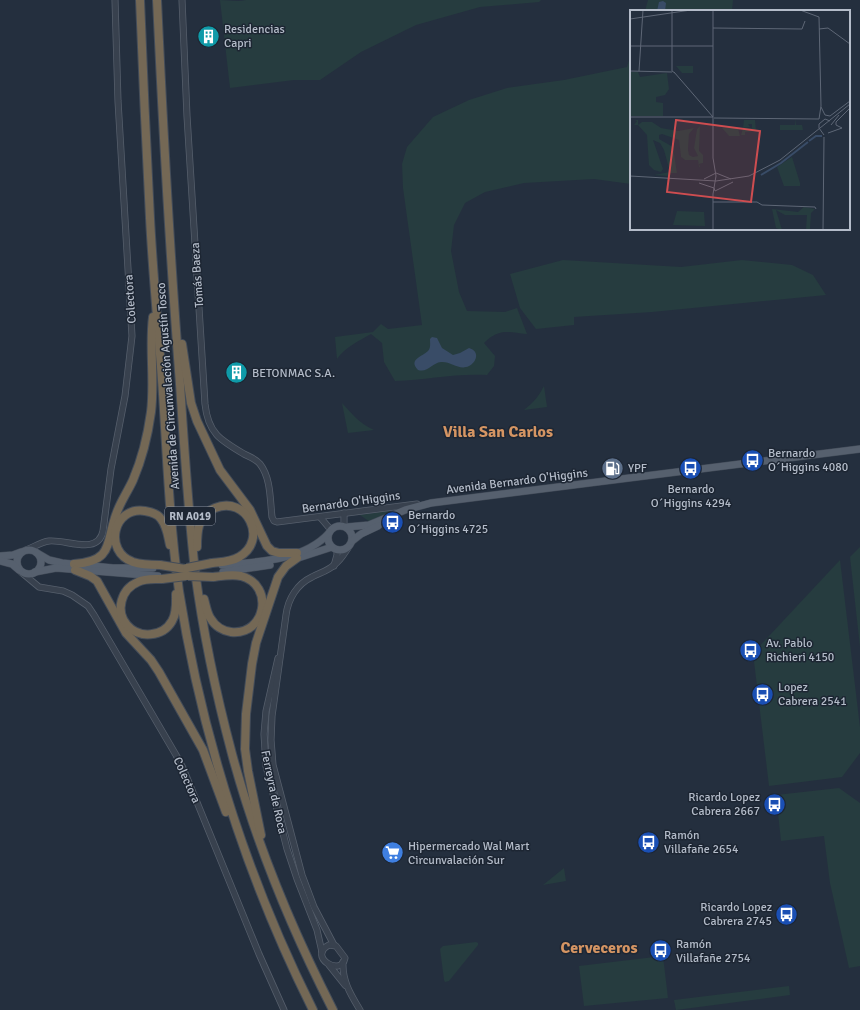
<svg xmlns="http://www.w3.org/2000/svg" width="860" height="1010" font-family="Signika,sans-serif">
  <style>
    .green { fill: #263c3f }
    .water { fill: #394c67 }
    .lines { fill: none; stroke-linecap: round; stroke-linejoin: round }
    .minor-casing { stroke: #565f6c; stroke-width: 7 }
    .major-casing { stroke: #414a57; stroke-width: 8 }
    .highway-casing { stroke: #434c59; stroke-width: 10 }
    .minor { stroke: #38414e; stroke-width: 5.5 }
    .major { stroke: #56606e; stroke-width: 7 }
    .highway { stroke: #746855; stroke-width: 8 }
    .highway-bridge-casing { stroke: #434c59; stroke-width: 10; stroke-linecap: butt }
    .highway-bridge { stroke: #746855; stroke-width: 8 }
    .labels { text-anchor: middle; stroke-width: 3; stroke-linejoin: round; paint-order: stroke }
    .shield { fill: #1d2633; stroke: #878f9c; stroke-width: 1 }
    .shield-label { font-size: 11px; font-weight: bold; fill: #b4bcc9 }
    .poi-label { font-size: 12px; fill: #b4bcc9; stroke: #1d2633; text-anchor: start }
    .street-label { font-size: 12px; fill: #b4bcc9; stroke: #1d2633 }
    .district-label { font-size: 16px; font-weight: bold; fill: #d59563; stroke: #1d2633 }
    .inset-river { fill: none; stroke: #394c67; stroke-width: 2 }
    .inset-road { fill: none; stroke: #5e6776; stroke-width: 1 }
    .view { fill: #ce4d50; fill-opacity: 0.15; stroke: #ce4d50; stroke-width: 2 }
    .inset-edge { fill: none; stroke: #b4bcc9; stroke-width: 2 }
  </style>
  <rect width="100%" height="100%" fill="#242f3e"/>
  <g class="green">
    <path d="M 220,0 C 229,0 237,2 246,0 L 541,0 L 539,2 L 480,7 L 416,25 L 361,52 L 320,80 L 294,80 L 230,88 Z"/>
    <path d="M 648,0 L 733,0 L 732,11 L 645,11 Z"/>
    <path d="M 631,54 L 631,184 L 594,179 L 524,183 L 485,192 L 465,203 L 454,225 L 451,251 L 459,292 L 467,311 L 505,312 L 517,308 L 527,334 C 508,332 499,328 484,343 L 495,356 L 494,366 L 487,375 C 456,373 426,380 395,381 L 384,362 L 382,343 L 371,334 C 359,341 345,347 337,359 L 335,337 L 373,332 L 381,324 L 388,329 L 422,325 L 403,188 L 402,164 L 407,147 L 433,117 L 469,100 L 507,88 L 564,80 L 627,67 Z"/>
    <path d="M 563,260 L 681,267 L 742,260 L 792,265 L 813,275 L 826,295 L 652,312 L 574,317 L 574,325 L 536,329 L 520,308 L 510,274 Z"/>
    <path d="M 544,386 L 547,407 L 524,410 C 533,403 539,396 544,386 Z"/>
    <path d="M 342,403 C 352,414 360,424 374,430 L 348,433 Z"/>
    <path d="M 387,511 L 396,511 L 370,522 L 360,515 Z"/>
    <path d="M 860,547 L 860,647 L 850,557 Z"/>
    <path d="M 840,560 L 860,727 L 860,753 L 842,777 L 769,786 L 753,653 Z"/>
    <path d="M 839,788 L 860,803 L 860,966 L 849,968 L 830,883 L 824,836 L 781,841 L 776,795 Z"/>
    <path d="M 564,868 L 566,881 L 543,885 Z"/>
    <path d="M 476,942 L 478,943 L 478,945 L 449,981 L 445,982 L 444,980 L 440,949 L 443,946 Z"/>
    <path d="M 663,956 L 668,998 L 584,1006 L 579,966 Z"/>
    <path d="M 789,986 L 790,995 L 676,1010 L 674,1000 Z"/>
  </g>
  <g class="water">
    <path d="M 663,1 L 666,3 L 665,11 L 657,11 L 659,2 Z"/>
    <path d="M 432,337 L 437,338 L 442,348 L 453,355 L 460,353 L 469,348 C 480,351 477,362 469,366 C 459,371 451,361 441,362 C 432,363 428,373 418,370 C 408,359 422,357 428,351 C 431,348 430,343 430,339 Z"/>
  </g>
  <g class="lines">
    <defs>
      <g id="minor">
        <path d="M 182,0 L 187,116 L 205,404 C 208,433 220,440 244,454 C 250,457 256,459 260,464 C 271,478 270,500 272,517 L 274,521 L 277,522 L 417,504"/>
        <path d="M 344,513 L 344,526"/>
        <path d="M 320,517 L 331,530"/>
        <path d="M 26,550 C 34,547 41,542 49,541 C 66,539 98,556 103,531 L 111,469 L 125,396 L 132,336 L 118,101 L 115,0"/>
        <path d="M 334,566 L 337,555 L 337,550"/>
        <path d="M 21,572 L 39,587 L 63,591 L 72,595 L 88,606 L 94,615 L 176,755 L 183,768 L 259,954 L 284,1010"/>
        <path d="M 278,658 L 266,711 L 264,734 L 266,766 L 287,849 L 297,879 L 317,930 L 322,952"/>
        <path d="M 329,945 L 336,946 L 345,958 C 341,978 307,956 329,945 Z"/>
        <path d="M 334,945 L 314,907 L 302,875 L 273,765 L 271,740 L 272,716 L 286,615 C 288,599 297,584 312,577 C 319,573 328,571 334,565 C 341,560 344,554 348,548"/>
        <path d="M 343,962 C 342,981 351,995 360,1010"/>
        <path d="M 329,965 L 345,985"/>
      </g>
      <g id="major">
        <circle cx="340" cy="538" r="12"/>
        <path d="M 347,527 L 369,525 L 405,510 L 431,503 L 860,449"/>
        <path d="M 352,541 L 361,534 L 378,526"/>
        <circle cx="29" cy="562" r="12"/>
        <path d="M 37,553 L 49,560 L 62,563 L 113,568 L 153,568"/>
        <path d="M 0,556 L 13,555 L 21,552"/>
        <path d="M 292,560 L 332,547"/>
        <path d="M 0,561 L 12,564 L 19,570"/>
        <path d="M 222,565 C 257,562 304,561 329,533"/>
        <path d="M 35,572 L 56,568 L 158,576"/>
        <path d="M 223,572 L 270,565"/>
      </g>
      <g id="highway">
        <path d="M 140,0 C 143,73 146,145 150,218 C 153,277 159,336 163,394 C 167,459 170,527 179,591 C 202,737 247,878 313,1010"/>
        <path d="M 157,0 C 163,128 170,256 180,384 C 184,446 188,509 195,571 C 203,632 216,694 232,754 C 256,843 291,928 333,1010"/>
        <path d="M 182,344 L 191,403 L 197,421 L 220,470 L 250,510 L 267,546 L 272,551 L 279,553 L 297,553"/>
        <path d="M 197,547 C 197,540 197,533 199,526 C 201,518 207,511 215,508 C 247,495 269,540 239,557 C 231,562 221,562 212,563"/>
        <path d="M 74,564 C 115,561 105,542 117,512 C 121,501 128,491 133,480 C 142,459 148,434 151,412 C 155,380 149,348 153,317"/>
        <path d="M 160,565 C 151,565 142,565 133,562 C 103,551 113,506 145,511 C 151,512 158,514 161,519 C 167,526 168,536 170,545"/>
        <path d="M 75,570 L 90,576 L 97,581 L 126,633 L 151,660 L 159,672 L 203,750 L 226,812"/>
        <path d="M 162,579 C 154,579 145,578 138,582 C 121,589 115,611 127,625 C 139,639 163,637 172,621 C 177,613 176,603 176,594"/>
        <path d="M 204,599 C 206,606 207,614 211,619 C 215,626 223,631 231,632 C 266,636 275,585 241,576 C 232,574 222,576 213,577"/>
        <path d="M 261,835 L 248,771 L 245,749 L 246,714 L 252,664 L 256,643 L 278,577 L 286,566 L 297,558"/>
      </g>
    </defs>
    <use href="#minor" class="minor-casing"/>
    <use href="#major" class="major-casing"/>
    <use href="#highway" class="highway-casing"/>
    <use href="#minor" class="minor"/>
    <use href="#major" class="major"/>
    <use href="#highway" class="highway"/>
    <defs>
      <g id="highway-bridge">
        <path d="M 160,565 L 185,569"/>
        <path d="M 187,568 L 212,563"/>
        <path d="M 188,576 L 213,577"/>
        <path d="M 162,579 L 186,576"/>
      </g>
    </defs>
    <use href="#highway-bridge" class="highway-bridge-casing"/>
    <use href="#highway-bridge" class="highway-bridge"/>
  </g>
  <defs>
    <symbol id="building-disc" viewBox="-11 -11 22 22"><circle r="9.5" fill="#0f9aa8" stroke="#1d2633"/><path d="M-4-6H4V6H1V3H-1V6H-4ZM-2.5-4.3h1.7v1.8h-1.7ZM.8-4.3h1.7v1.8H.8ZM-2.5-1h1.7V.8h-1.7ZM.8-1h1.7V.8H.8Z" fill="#fff"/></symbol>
    <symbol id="bus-disc" viewBox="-11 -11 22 22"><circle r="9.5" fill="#1a4fb4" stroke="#1d2633"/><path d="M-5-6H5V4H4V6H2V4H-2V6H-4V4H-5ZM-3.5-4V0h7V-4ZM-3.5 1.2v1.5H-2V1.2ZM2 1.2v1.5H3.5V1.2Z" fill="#fff"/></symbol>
    <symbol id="fuel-disc" viewBox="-11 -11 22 22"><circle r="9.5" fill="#5c6f8a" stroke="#1d2633"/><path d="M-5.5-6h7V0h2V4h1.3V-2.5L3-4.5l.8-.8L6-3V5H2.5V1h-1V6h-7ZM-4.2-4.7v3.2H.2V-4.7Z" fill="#fff"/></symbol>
    <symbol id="supermarket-disc" viewBox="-11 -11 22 22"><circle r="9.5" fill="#3f7fe0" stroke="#1d2633"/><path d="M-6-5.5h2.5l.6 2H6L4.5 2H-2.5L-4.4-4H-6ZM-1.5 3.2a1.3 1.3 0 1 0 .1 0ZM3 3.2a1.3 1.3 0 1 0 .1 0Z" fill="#fff"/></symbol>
  </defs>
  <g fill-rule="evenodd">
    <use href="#building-disc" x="196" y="24" width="25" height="25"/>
    <use href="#building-disc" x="224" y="360" width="25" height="25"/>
    <use href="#bus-disc" x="740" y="448" width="25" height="25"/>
    <use href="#fuel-disc" x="600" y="456" width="25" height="25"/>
    <use href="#bus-disc" x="678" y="456" width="25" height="25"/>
    <use href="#bus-disc" x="380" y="510" width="25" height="25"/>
    <use href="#bus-disc" x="738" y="638" width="25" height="25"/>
    <use href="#bus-disc" x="750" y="682" width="25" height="25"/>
    <use href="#bus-disc" x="762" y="792" width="25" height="25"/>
    <use href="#bus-disc" x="636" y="830" width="25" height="25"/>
    <use href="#supermarket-disc" x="380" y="840" width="25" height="25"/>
    <use href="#bus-disc" x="774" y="902" width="25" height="25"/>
    <use href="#bus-disc" x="648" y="938" width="25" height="25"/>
  </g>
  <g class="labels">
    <rect class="shield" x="165" y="507" width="50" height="18" rx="3"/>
    <g class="shield-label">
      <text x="190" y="520">RN A019</text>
    </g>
    <g class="poi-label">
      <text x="224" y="33">Residencias<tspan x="224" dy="14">Capri</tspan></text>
      <text x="252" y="377">BETONMAC S.A.</text>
      <text x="768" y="457">Bernardo<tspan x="768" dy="14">O´Higgins 4080</tspan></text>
      <text x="628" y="472">YPF</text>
      <text x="691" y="493" text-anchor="middle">Bernardo<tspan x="691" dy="14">O´Higgins 4294</tspan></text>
      <text x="408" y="519">Bernardo<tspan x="408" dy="14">O´Higgins 4725</tspan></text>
      <text x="766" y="647">Av. Pablo<tspan x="766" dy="14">Richieri 4150</tspan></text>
      <text x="778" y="691">Lopez<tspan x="778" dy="14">Cabrera 2541</tspan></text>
      <text x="760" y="801" text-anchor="end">Ricardo Lopez<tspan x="760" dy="14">Cabrera 2667</tspan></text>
      <text x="664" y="839">Ramón<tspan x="664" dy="14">Villafañe 2654</tspan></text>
      <text x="408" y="850">Hipermercado Wal Mart<tspan x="408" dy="14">Circunvalación Sur</tspan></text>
      <text x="772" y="911" text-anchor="end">Ricardo Lopez<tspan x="772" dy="14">Cabrera 2745</tspan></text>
      <text x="676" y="948">Ramón<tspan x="676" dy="14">Villafañe 2754</tspan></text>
    </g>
    <g class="street-label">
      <text transform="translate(197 275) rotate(-94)" y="4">Tomás Baeza</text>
      <text transform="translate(130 299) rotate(-94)" y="4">Colectora</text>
      <text transform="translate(168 386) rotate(-94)" y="4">Avenida de Circunvalación Agustín Tosco</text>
      <text transform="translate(517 481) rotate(-7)" y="4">Avenida Bernardo O'Higgins</text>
      <text transform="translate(351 502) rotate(-8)" y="4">Bernardo O'Higgins</text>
      <text transform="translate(187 780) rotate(66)" y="4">Colectora</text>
      <text transform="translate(274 792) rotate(78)" y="4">Ferreyra de Roca</text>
    </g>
    <g class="district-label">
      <text x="498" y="437">Villa San Carlos</text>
      <text x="599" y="953">Cerveceros</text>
    </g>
  </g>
  <g transform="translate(630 10)">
    <rect width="220" height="220" fill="#242f3e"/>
    <path d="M 46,56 L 63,56 L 63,63 L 52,63 ZM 0,62 L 8,62 L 10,67 L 37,63 L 39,79 L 35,85 L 26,87 L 26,92 L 33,93 L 33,106 L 0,106 ZM 166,109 L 166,115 L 172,115 L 173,120 L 150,120 L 150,115 L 165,115 ZM 5,110 L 8,110 L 8,115 L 12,112 L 22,112 L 31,118 L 48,121 L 64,118 L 59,124 L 58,140 L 59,145 L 63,147 L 68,146 L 64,138 L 67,119 L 70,116 L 69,141 L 73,145 L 73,153 L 69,154 L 70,157 L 69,157 L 68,150 L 55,150 L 51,147 L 49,130 L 32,124 L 29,125 L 29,129 L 43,137 L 47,163 L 39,163 L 39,166 L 24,165 L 40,162 L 34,140 L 30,133 L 23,130 L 33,159 L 31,162 L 24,160 L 19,155 L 17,125 L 8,115 L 4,115 L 7,111 ZM 114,110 L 125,110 L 126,121 L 115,122 L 115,125 L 111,125 L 113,118 L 122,118 L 122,114 L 118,114 L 120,117 L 113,118 ZM 92,118 L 108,118 L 110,126 L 99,126 ZM 162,147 L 170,173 L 170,176 L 154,176 L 147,157 ZM 174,197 L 185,199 L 181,203 L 180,219 L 176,220 L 177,205 L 155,205 L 146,200 L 152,220 L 146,218 L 142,199 L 168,202 ZM 47,201 L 74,202 L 75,216 L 43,215 Z" fill="#263c3f"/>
    <path class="inset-river" d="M 179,131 L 186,126 L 192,126M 131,165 L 151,153 L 178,132"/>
    <path class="inset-road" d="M 42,0 L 42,61 L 45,63M 83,0 L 83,148 L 86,166 L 83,184M 0,9 L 61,0M 83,18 L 172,19 L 175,11M 189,19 L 198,18 L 220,34M 0,36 L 83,36M 0,61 L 42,62M 9,61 L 13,0M 44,62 L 83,107M 191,97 L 195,105 L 200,106 L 220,91M 0,107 L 83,107M 84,108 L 189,109 L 191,96 L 189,7 L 170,0M 201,115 L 209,105M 212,118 L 206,115 L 206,112 L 220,98M 198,123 L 212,118M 194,125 L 189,118 L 189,114 L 195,109 L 200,111M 86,163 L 101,169M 0,166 L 86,171 L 119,166 L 150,150 L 220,94M 74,169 L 86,163M 69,173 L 84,178 L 85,181M 85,181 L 103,172M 83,192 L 127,192 L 132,195 L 185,197 L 186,199M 83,220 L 83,184M 193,220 L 194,127"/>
    <path class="view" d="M 46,110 L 130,121 L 121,192 L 37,182 Z"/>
    <rect width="220" height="220" class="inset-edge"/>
  </g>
</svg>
